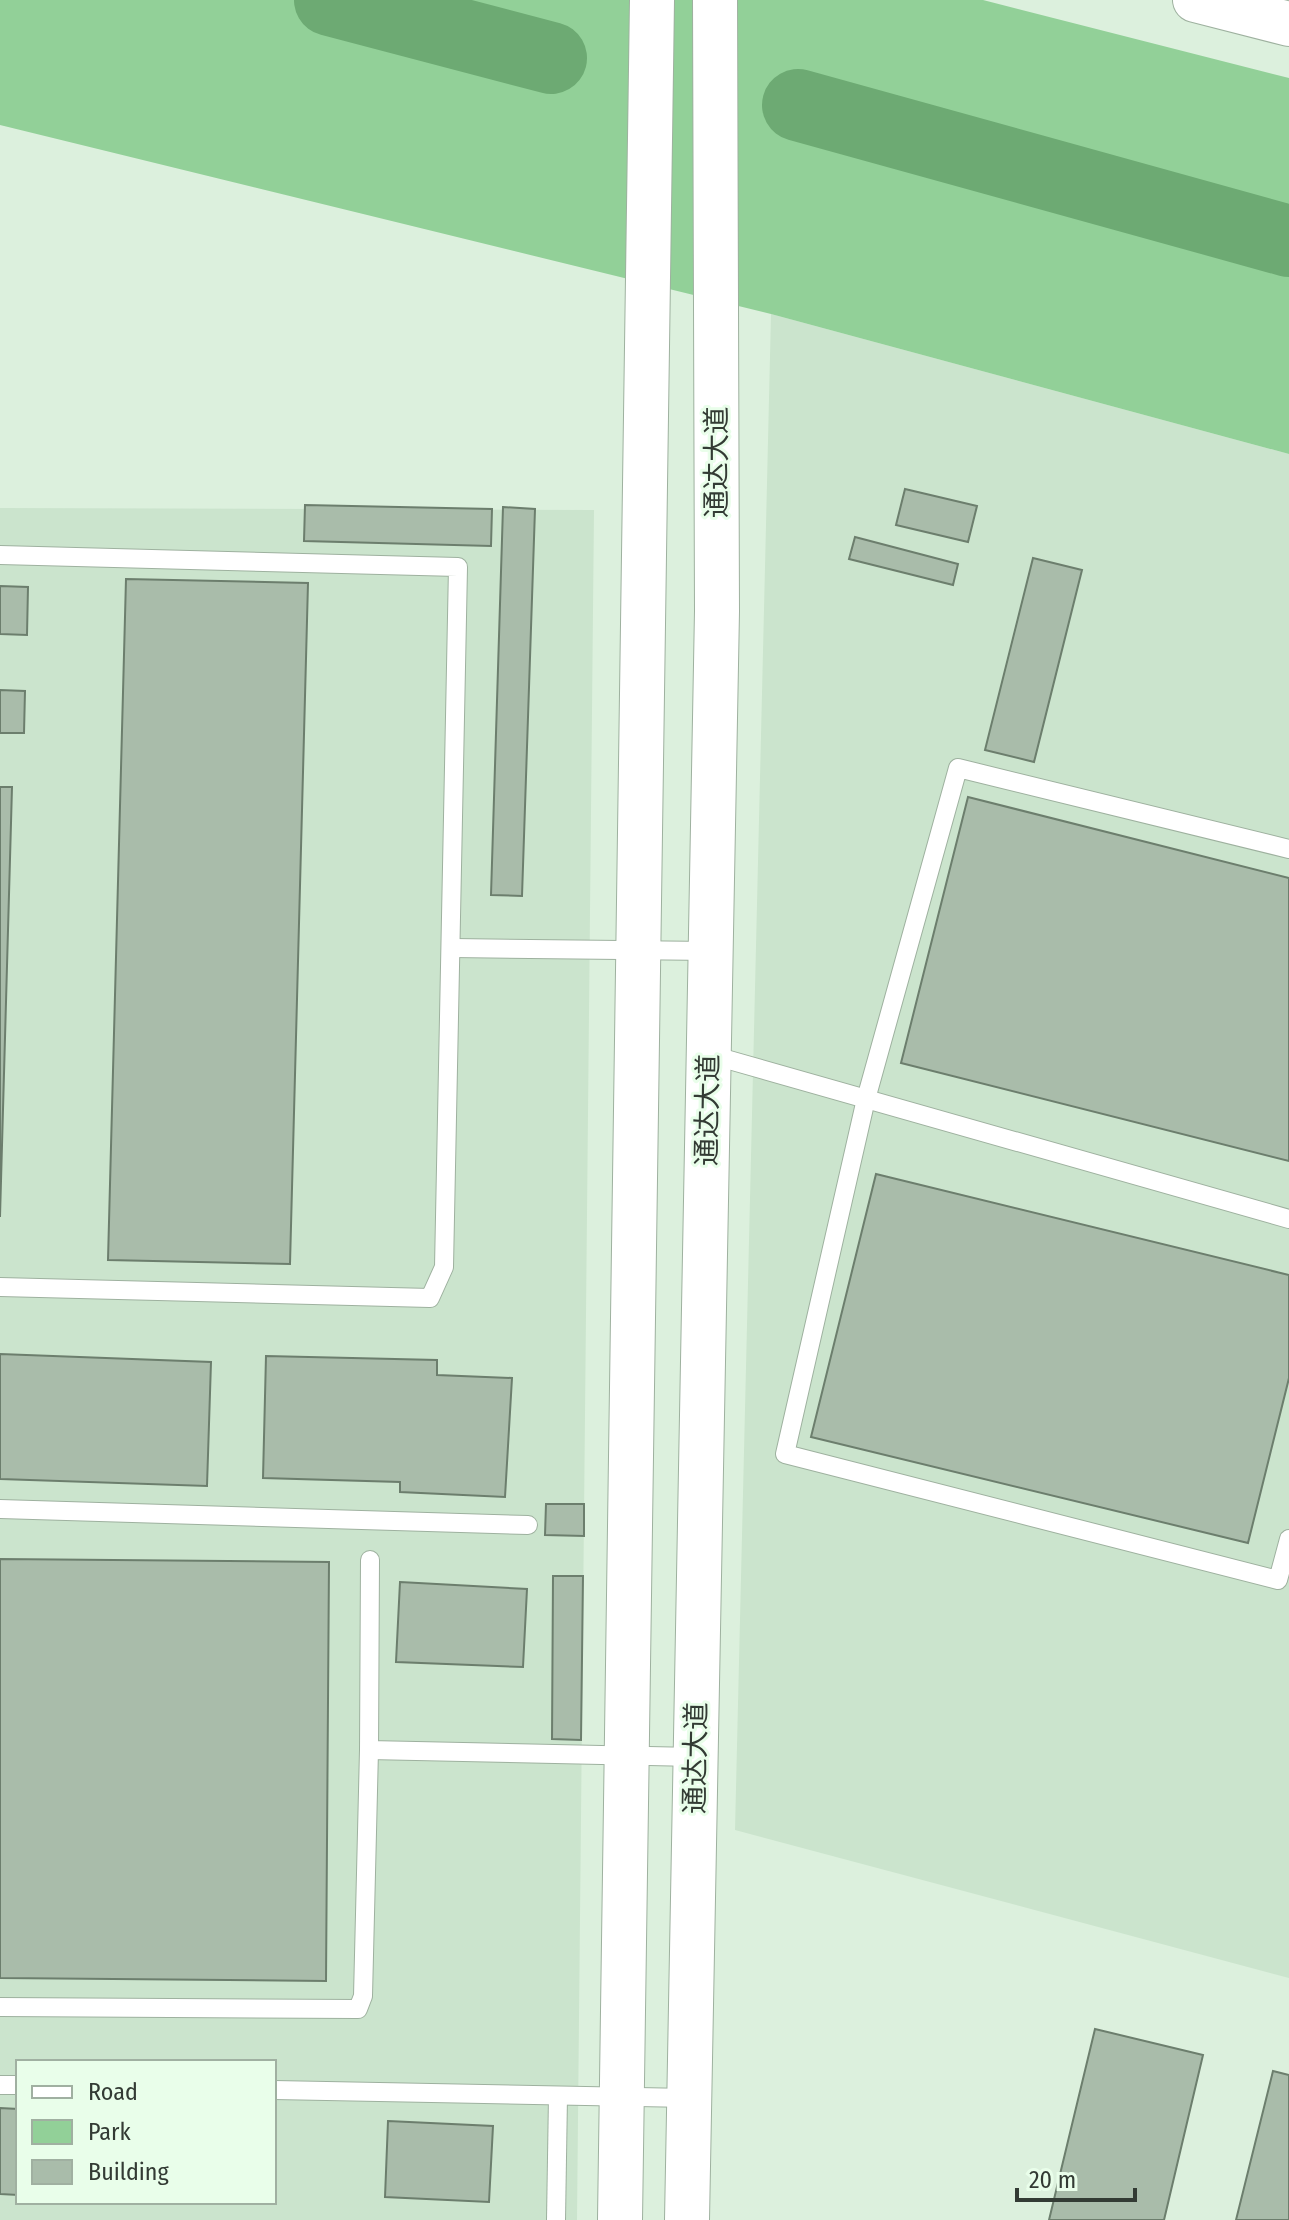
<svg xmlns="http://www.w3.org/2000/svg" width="1289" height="2220" font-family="'Fira Sans Condensed','Noto Sans SC',sans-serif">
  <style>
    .built { fill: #cbe4cd; fill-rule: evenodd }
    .green { fill: #92d098 }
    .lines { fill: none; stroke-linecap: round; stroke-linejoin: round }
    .river { stroke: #6daa73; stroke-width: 72 }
    .building { fill: #a9bcaa; stroke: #6c7e6d; stroke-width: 2 }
    .service-casing { stroke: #9eb19f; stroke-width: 20 }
    .secondary-casing { stroke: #9eb19f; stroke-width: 46 }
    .primary-casing { stroke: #9eb19f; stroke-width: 46 }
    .service { stroke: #fff; stroke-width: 18 }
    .secondary { stroke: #fff; stroke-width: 44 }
    .primary { stroke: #fff; stroke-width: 44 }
    .labels { text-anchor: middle; stroke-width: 6; stroke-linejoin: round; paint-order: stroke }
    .street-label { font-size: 28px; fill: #333b34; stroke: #e9feea }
  </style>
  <rect width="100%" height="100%" fill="#dcf0dd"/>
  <g class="built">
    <path d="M 771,314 L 1289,454 L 1289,1978 L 735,1830 Z"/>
    <path d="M 0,508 L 594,510 L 577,2220 L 0,2220 ZM 18,2062 L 274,2062 L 274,2202 L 18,2202 Z"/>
  </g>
  <path class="green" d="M 0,0 L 983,0 L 1289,78 L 1289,454 L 771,314 L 0,125 Z"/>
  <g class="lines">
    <g class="river">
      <path d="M 330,0 L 551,58"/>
      <path d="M 798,105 L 1289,241"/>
    </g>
  </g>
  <g class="building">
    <path d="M 905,489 L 977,506 L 968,542 L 896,525 Z"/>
    <path d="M 305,505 L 492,509 L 491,546 L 304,541 Z"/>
    <path d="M 503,507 L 535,509 L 522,896 L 491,895 Z"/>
    <path d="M 855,537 L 958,564 L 953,585 L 849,559 Z"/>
    <path d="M 1033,558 L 1082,570 L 1034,762 L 985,750 Z"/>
    <path d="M 126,579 L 308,583 L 290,1264 L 108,1260 Z"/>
    <path d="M 0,586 L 28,587 L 27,635 L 0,634 Z"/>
    <path d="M 0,690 L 25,691 L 24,733 L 0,733 Z"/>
    <path d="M 0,787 L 12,787 L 0,1217 Z"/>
    <path d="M 968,797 L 1289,878 L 1289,1161 L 901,1063 Z"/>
    <path d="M 876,1174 L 1289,1275 L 1289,1378 L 1248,1543 L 811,1437 Z"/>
    <path d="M 0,1354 L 211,1362 L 207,1486 L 0,1479 Z"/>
    <path d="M 266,1356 L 437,1360 L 437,1375 L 512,1378 L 505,1497 L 400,1492 L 400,1482 L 263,1478 Z"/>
    <path d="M 546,1504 L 584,1504 L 584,1536 L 545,1535 Z"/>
    <path d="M 0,1559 L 329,1562 L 326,1981 L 0,1978 Z"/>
    <path d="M 553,1576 L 583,1576 L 581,1740 L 552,1739 Z"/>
    <path d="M 400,1582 L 527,1589 L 523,1667 L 396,1662 Z"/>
    <path d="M 1095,2029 L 1203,2055 L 1164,2220 L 1049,2220 Z"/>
    <path d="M 1273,2071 L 1289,2075 L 1289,2220 L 1236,2220 Z"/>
    <path d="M 0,2108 L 18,2109 L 18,2195 L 0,2194 Z"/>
    <path d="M 388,2121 L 493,2126 L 489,2202 L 385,2197 Z"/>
  </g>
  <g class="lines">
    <defs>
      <g id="service">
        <path d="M 0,555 L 458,567 L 444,1267 L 430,1298 L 0,1287"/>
        <path d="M 1289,849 L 958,768 L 866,1099 L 785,1454 L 1278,1580 L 1289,1539"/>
        <path d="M 453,948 L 711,951"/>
        <path d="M 708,1054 L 1289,1219"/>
        <path d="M 0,1509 L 528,1525"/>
        <path d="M 370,1560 L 369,1750 L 695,1757"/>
        <path d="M 0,2007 L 358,2009 L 363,1996 L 369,1750"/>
        <path d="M 0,2085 L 18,2085"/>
        <path d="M 274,2090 L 689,2098"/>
        <path d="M 556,2220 L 558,2096"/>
      </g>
      <g id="secondary">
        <path d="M 620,2220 L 652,0"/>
        <path d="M 687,2220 L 717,611 L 715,0"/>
      </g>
      <path id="primary" d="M 1195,0 L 1289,24"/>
    </defs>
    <use href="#service" class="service-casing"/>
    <use href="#secondary" class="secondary-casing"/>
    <use href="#primary" class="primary-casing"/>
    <use href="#service" class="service"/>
    <use href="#secondary" class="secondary"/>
    <use href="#primary" class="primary"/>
  </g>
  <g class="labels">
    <g class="street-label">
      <text transform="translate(716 462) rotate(-90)" y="10">通达大道</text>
      <text transform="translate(707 1110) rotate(-89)" y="10">通达大道</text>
      <text transform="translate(695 1758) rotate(-89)" y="10">通达大道</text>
    </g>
  </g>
  <rect x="16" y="2060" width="260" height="144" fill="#e9feea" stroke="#a0b0a1" stroke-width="2"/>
  <rect x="32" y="2086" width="40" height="12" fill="#ffffff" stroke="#a0b0a1" stroke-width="2"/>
  <text x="88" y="2100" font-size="24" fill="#333b34">Road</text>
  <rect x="32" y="2120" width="40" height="24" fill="#92d098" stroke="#a0b0a1" stroke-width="2"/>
  <text x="88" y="2140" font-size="24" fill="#333b34">Park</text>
  <rect x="32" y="2160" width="40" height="24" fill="#a9bcaa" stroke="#a0b0a1" stroke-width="2"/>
  <text x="88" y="2180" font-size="24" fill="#333b34">Building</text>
  <path d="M1017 2188v12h118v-12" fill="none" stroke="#333b34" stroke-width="4"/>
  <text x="1029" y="2188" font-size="24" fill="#333b34" stroke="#e9feea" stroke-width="6" paint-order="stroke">20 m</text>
</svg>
